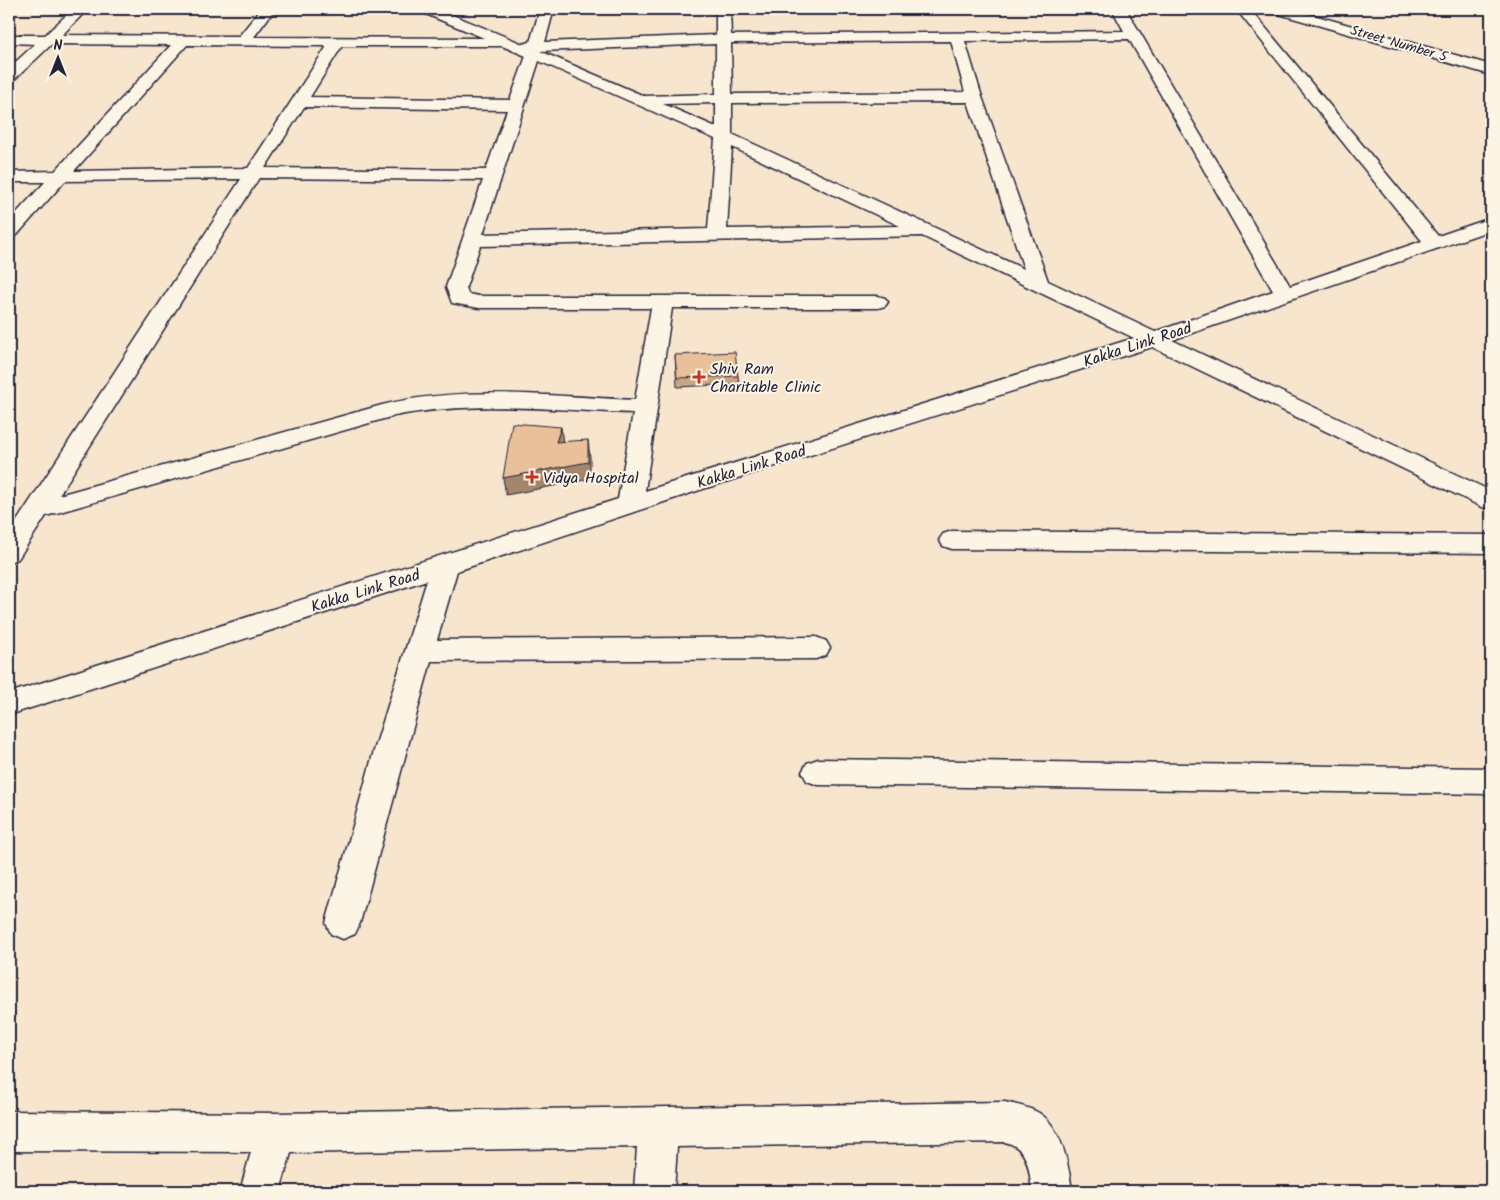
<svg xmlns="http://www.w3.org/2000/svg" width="1500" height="1200" font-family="Kalam,sans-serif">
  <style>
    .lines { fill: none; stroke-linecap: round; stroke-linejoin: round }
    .minor-casing { stroke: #22223b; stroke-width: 3 }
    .minor { fill: #fcf5e5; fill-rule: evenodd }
    .wall { fill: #c9a584; stroke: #22223b }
    .shaded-wall { fill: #a4866c; stroke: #22223b }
    .building { fill: #eac09a; stroke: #22223b }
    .poi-dot { fill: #c8321e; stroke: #fcf5e5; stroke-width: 2 }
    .labels { text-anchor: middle; stroke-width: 4; stroke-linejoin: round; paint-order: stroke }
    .far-street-label { font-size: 14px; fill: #22223b; stroke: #fcf5e5 }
    .street-label { font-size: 16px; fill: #22223b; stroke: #fcf5e5 }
    .poi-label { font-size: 16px; fill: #22223b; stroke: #fcf5e5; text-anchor: start }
  </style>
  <rect width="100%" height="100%" fill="#f7e5ce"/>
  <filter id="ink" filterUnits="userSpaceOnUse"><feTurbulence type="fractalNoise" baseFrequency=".02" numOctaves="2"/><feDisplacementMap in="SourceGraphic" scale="10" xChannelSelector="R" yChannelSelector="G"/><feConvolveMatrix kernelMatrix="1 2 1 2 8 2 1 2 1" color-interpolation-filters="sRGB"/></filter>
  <g filter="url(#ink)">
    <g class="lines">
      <defs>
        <g id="minor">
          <path d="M 73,9 L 88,9 L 62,35 L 239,36 L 261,9 L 275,9 L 254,37 L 484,38 L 421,12 L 419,9 L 438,9 L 523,44 L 530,42 L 540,9 L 554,9 L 545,42 L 716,35 L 716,9 L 730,9 L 731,35 L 1124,31 L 1112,9 L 1126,9 L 1290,286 L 1422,241 L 1236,9 L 1250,9 L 1438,236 L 1491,218 L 1491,230 L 1172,340 L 1491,491 L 1491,509 L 1482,507 L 1152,347 L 703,489 L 457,571 L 437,640 L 816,637 L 826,641 L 830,648 L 826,655 L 816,659 L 431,661 L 360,923 L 355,934 L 343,939 L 331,934 L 326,923 L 373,754 L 427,580 L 9,715 L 9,693 L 618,499 L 633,413 C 553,410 472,400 394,416 L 46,516 L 18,559 L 9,562 L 9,533 L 241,179 L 65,181 L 16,236 L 9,238 L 9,221 L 45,182 L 9,182 L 9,172 L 55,171 L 171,45 L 52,44 L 15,79 L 9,81 L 9,68 L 35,44 L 9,43 L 9,35 L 45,35 ZM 1129,39 L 1273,291 L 1155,332 L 1048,281 L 982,97 L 965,41 ZM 951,41 L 965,92 L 732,94 L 731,43 ZM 716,44 L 716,94 L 644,96 L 540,51 ZM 187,45 L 327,46 L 248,168 L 74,171 ZM 342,46 L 502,46 L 526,56 L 510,100 L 310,97 ZM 539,61 L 715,139 L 708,229 L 483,234 ZM 968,102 L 1024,269 L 732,134 L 732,103 ZM 716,103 L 716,127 L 663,104 ZM 304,107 L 507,110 L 486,170 L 265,168 ZM 732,147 L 900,226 L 727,229 ZM 259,178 L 483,180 L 446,287 L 452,303 L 479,308 L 651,308 L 635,400 C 551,396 464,385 382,405 L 59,495 ZM 922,236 L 1134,338 L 645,491 L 672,308 L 878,308 L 885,306 L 888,302 L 885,298 L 878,296 L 479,296 L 468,294 L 466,287 L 480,246 Z"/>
          <path d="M 1270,9 L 1292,9 L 1491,65 L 1491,75 L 1272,12 Z"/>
          <path d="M 952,531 L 1491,535 L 1491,553 L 952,549 L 943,546 L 939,540 L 943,534 Z"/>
          <path d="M 818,759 L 1491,768 L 1491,794 L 818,785 L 807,781 L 802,772 L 807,763 Z"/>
          <path d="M 1005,1102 C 1016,1105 1029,1107 1039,1113 C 1062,1127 1069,1166 1072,1191 L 1032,1191 C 1029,1170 1029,1148 1005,1142 L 677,1147 L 674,1191 L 634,1191 L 637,1147 L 291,1153 L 280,1191 L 240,1191 L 251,1152 L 9,1151 L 9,1111 L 277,1113 Z"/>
        </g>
      </defs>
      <use href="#minor" class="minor-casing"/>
      <use href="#minor" class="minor"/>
    </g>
    <path class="wall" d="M 675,355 L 738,376 L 739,384 L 677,387 Z"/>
    <g class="shaded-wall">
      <path d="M 561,427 L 563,444 L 556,442 Z"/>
      <path d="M 588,440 L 590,457 L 590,479 L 506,495 L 503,478 Z"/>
    </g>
    <g class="building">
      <path d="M 735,352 L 738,376 L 677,378 L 675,355 Z"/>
      <path d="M 512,423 L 561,427 L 556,442 L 588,440 L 588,462 L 503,478 Z"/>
    </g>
  </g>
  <g class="poi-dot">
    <path d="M696.5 369.5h5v5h5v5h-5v5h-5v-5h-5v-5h5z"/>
    <path d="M529.5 469.5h5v5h5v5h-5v5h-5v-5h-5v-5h5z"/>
  </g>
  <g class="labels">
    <g class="far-street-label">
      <text transform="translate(1399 43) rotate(16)" y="5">Street Number 5</text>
    </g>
    <g class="street-label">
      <text transform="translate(1137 344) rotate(-18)" y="6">Kakka Link Road</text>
      <text transform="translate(751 466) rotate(-17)" y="6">Kakka Link Road</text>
      <text transform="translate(365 590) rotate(-17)" y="6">Kakka Link Road</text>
    </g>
    <g class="poi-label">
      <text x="710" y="374">Shiv Ram<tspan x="710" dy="18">Charitable Clinic</tspan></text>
      <text x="543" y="483">Vidya Hospital</text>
    </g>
  </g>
  <rect width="1500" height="1200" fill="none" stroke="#fcf5e5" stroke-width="30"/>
  <rect x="15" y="15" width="1470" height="1170" fill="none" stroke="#22223b" stroke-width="2" filter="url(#ink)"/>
  <g transform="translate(58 58)" stroke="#fcf5e5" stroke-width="4" paint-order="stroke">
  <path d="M0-4L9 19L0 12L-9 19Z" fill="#22223b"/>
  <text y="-8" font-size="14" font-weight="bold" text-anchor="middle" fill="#22223b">N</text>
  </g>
</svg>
